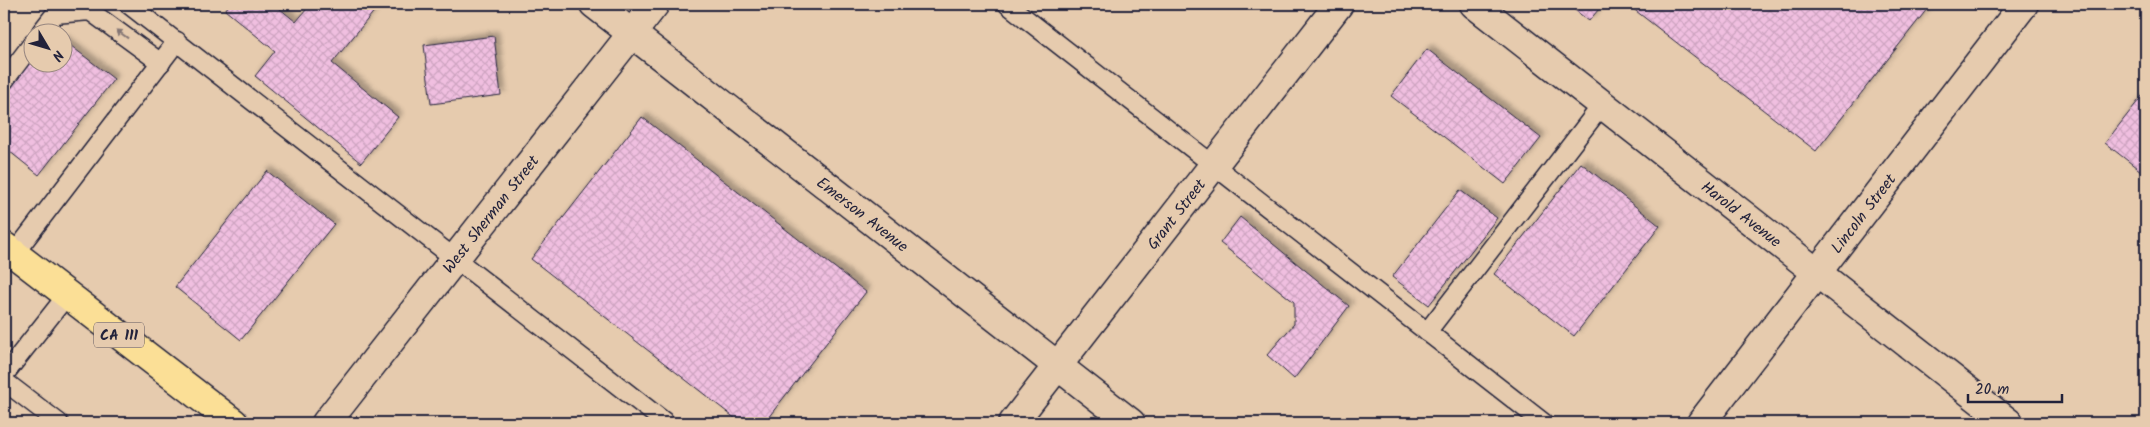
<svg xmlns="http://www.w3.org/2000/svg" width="2150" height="427" font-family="Kalam,sans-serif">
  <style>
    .building { fill: url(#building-cross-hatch); stroke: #22223b; filter: url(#shadow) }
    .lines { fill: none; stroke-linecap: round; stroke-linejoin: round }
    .lane-casing { stroke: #22223b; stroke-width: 21 }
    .street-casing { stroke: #22223b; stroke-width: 31 }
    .secondary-casing { stroke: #22223b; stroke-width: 31 }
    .highway-casing { stroke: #22223b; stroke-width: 31 }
    .lane { stroke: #e6cbae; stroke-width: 18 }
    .street { stroke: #e6cbae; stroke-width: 28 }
    .secondary { stroke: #e6cbae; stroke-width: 28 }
    .highway { stroke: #fbdf96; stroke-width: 28 }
    .oneway { fill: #847674 }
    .labels { text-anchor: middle; stroke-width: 4.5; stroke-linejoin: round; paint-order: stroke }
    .shield { fill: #e6cbae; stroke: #5d555e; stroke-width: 1 }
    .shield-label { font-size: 15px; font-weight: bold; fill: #22223b }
    .street-label { font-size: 16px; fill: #22223b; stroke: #e6cbae }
  </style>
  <defs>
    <pattern id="building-cross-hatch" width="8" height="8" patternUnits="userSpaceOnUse" patternTransform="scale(1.25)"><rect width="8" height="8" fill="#f0bfe0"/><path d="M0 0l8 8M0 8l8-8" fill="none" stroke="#cea4c1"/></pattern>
    <filter id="shadow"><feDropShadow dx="4.5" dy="-4.5" stdDeviation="2.5" flood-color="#0004"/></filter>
  </defs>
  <rect width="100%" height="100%" fill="#e6cbae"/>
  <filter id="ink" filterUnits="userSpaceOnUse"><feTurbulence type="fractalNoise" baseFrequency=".02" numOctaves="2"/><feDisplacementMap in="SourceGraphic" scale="10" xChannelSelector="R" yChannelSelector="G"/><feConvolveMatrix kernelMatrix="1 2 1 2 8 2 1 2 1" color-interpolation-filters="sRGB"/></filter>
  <g filter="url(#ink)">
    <g class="building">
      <path d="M 230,4 L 274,4 L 296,22 L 311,4 L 380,4 L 332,63 L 398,117 L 361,163 L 255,76 L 275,51 L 225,10 Z"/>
      <path d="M 1567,4 L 1603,4 L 1589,21 Z"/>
      <path d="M 1627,4 L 1931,4 L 1816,151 Z"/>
      <path d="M 494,36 L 501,95 L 431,104 L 424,45 Z"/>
      <path d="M 62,39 L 114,79 L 39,175 L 4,147 L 4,90 L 32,53 L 32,62 L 62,62 Z"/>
      <path d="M 1427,49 L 1541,138 L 1505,184 L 1391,96 Z"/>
      <path d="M 2146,91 L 2146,175 L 2105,143 Z"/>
      <path d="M 642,117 L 866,292 L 764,423 L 741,423 L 531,259 Z"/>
      <path d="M 1581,163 L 1660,226 L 1574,336 L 1494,274 Z"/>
      <path d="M 267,171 L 334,224 L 241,340 L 175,287 Z"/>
      <path d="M 1460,190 L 1497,218 L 1429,305 L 1392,277 Z"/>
      <path d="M 1240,217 L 1349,306 L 1294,379 L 1267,355 L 1294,324 L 1294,302 L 1220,243 Z"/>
    </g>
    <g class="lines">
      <defs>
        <g id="lane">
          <path d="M 128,4 L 666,423"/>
          <path d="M 1007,4 L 1544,423"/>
          <path d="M 41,32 L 55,14 L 90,11 L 161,63"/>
          <path d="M 4,81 L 32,44"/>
          <path d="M 14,254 L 177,41"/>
          <path d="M 1427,332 L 1602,105"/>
          <path d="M 4,375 L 67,295"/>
          <path d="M 4,381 L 59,423"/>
        </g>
        <g id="street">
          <path id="s1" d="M 594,4 L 1131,423"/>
          <path id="s2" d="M 1474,4 L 2009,423"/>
          <path id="s3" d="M 326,423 L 655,4"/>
          <path id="s4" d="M 1701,423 L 2024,4"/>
        </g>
        <g id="secondary">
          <path id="s5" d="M 1013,423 L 1339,4"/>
        </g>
        <path id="highway" d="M 4,246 L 234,423"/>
      </defs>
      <use href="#lane" class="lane-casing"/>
      <use href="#street" class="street-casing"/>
      <use href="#secondary" class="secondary-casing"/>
      <use href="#highway" class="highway-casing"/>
      <use href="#lane" class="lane"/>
      <use href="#street" class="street"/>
      <use href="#secondary" class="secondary"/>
      <use href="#highway" class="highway"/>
    </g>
    <defs><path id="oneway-solid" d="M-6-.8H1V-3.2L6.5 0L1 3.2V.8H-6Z" transform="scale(1.25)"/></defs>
    <use class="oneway" href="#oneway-solid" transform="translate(122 34) rotate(-144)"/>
  </g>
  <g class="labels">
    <rect class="shield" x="94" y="322.5" width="50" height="25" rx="4"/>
    <g class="shield-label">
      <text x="119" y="340">CA 111</text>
    </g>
    <g class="street-label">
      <text dy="6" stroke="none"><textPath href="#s1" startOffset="341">Emerson Avenue</textPath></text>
      <text dy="6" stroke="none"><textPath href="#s5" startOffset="265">Grant Street</textPath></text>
      <text dy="6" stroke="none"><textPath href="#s3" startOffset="266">West Sherman Street</textPath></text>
      <text dy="6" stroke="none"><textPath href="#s2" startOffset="340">Harold Avenue</textPath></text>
      <text dy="6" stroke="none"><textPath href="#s4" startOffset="265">Lincoln Street</textPath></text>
    </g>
  </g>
  <rect width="2150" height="427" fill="none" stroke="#e6cbae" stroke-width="20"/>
  <rect x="10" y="10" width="2130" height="407" fill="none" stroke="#22223b" stroke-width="2" filter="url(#ink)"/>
  <g transform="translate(48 48) rotate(128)"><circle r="24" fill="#e6cbae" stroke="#988780"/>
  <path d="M0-4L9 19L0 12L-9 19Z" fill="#22223b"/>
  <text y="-8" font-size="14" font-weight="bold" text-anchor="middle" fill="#22223b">N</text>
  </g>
  <path d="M1968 394v8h94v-8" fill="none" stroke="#22223b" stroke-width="2.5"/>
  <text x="1975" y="394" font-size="15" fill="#22223b" stroke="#e6cbae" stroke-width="4" paint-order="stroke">20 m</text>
</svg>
